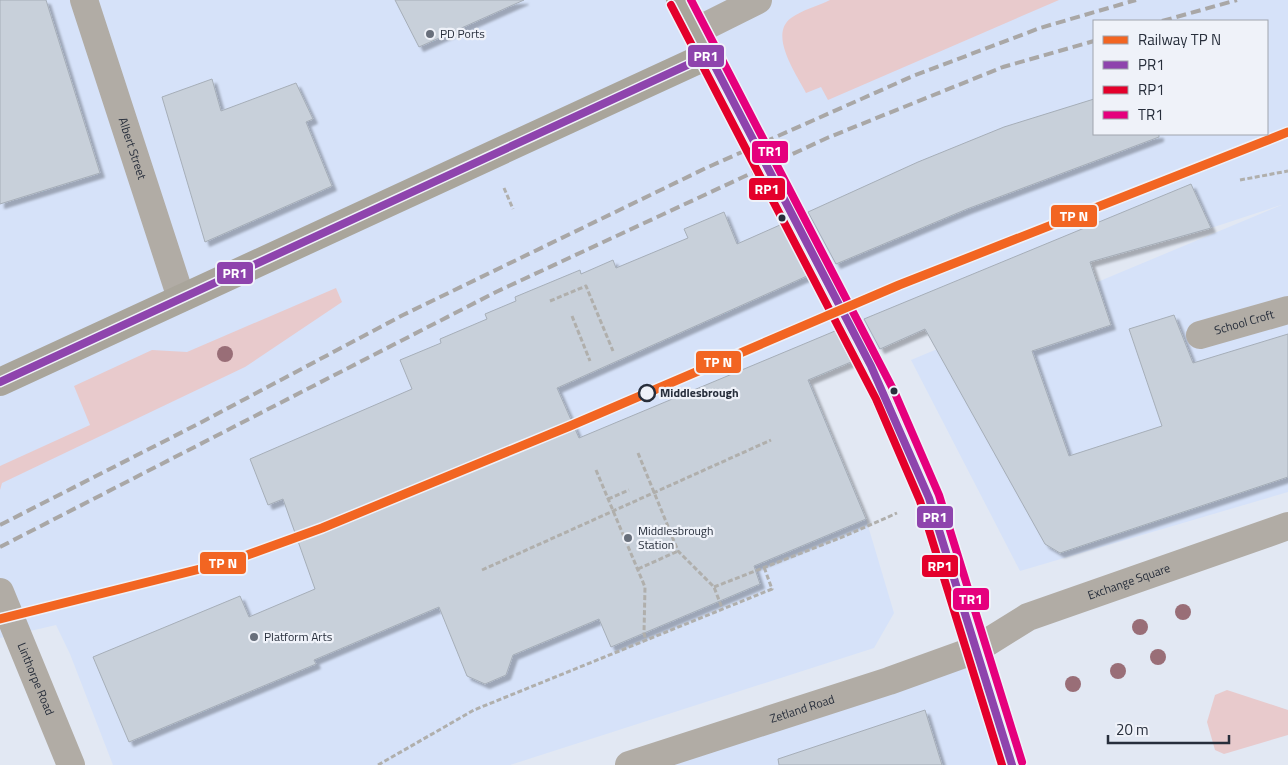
<svg xmlns="http://www.w3.org/2000/svg" width="1288" height="765" font-family="'Titillium Web',sans-serif">
  <style>
    .built { fill: #d6e2f9; fill-rule: evenodd }
    .green { fill: #e8cacc }
    .building { fill: #c8d0da; stroke: #a6aeb8; filter: url(#shadow) }
    .lines { fill: none; stroke-linecap: round; stroke-linejoin: round }
    .path { stroke: #b0afac; stroke-width: 3; stroke-dasharray: 5 2.5; stroke-linecap: butt }
    .minor { stroke: #b1aca5; stroke-width: 28 }
    .major { stroke: #a9a59b; stroke-width: 28 }
    .rail { stroke: #a9a7a6; stroke-width: 4; stroke-dasharray: 10 5; stroke-linecap: butt }
    .bus-1-casing { stroke: #eff2f9; stroke-width: 11 }
    .bus-2-casing { stroke: #eff2f9; stroke-width: 11 }
    .bus-3-casing { stroke: #eff2f9; stroke-width: 11 }
    .bus-1 { stroke: #8e44ad; stroke-width: 8 }
    .bus-2 { stroke: #e4002b; stroke-width: 8 }
    .bus-3 { stroke: #e5007d; stroke-width: 8 }
    .rail-1-casing { stroke: #eff2f9; stroke-width: 12 }
    .rail-1 { stroke: #f26522; stroke-width: 9 }
    .tree { fill: #996e77 }
    .poi-dot { fill: #686f7b; stroke: #eff2f9; stroke-width: 2 }
    .bus-dot { fill: #272e3b; stroke: #eff2f9; stroke-width: 2 }
    .stop-dot { fill: #eff2f9; stroke: #272e3b; stroke-width: 2.5 }
    .labels { text-anchor: middle; stroke-width: 4.5; stroke-linejoin: round; paint-order: stroke }
    .poi-label { font-size: 12px; fill: #272e3b; stroke: #eff2f9; text-anchor: start }
    .street-label { font-size: 12px; fill: #272e3b; stroke: #eff2f9 }
    .stop-label { font-size: 12px; font-weight: bold; fill: #272e3b; stroke: #eff2f9; text-anchor: start }
    .line-badge { stroke: #eff2f9; stroke-width: 2 }
    .badge-label { font-size: 14px; text-anchor: middle; font-weight: bold; fill: #fff }
  </style>
  <defs>
    <filter id="shadow"><feDropShadow dx="4.5" dy="4.5" stdDeviation="1" flood-color="#0004"/></filter>
  </defs>
  <rect width="100%" height="100%" fill="#e2e8f3"/>
  <g class="built">
    <path d="M 0,0 L 1288,0 L 1288,492 L 1020,571 L 911,360 L 1284,204 L 1211,228 L 1060,270 L 809,380 L 866,519 L 894,613 L 874,648 L 510,765 L 113,765 L 70,654 L 56,625 L 0,638 ZM 1094,21 L 1267,21 L 1267,134 L 1094,134 Z"/>
    <path d="M 975,650 L 1012,765 L 624,765 Z"/>
  </g>
  <g class="green">
    <path d="M 830,0 L 1059,0 L 828,100 L 821,87 L 806,93 C 797,75 768,35 791,18 C 802,10 818,6 830,0 Z"/>
    <path d="M 336,288 L 342,302 L 245,367 L 2,483 L 0,490 L 0,466 L 90,425 L 74,386 L 152,350 L 187,352 Z"/>
    <path d="M 1227,690 L 1288,710 L 1288,735 L 1224,754 L 1215,750 L 1207,722 L 1215,695 Z"/>
  </g>
  <g class="building">
    <path d="M 0,0 L 46,0 L 100,173 L 0,204 Z"/>
    <path d="M 395,0 L 524,0 L 419,47 Z"/>
    <path d="M 212,79 L 221,111 L 296,83 L 313,119 L 306,122 L 332,186 L 205,242 L 162,97 Z"/>
    <path d="M 1094,99 L 1094,134 L 1159,134 L 1159,137 L 967,209 L 836,264 L 808,212 L 918,162 L 1004,127 Z"/>
    <path d="M 1191,184 L 1211,228 L 1090,262 L 1111,325 L 1032,351 L 1069,456 L 1162,426 L 1129,329 L 1174,315 L 1193,363 L 1288,334 L 1288,477 L 1060,553 L 1045,544 L 925,329 L 880,349 L 864,319 Z"/>
    <path d="M 724,212 L 737,244 L 780,225 L 807,276 L 557,388 L 579,438 L 835,331 L 851,362 L 808,380 L 866,519 L 754,566 L 760,584 L 611,647 L 599,619 L 513,655 L 506,675 L 485,684 L 467,676 L 439,607 L 314,660 L 316,664 L 129,742 L 93,657 L 240,596 L 249,617 L 315,589 L 283,499 L 268,505 L 250,459 L 412,389 L 400,360 L 441,343 L 440,339 L 487,319 L 485,314 L 516,301 L 515,297 L 580,270 L 581,274 L 613,260 L 616,268 L 688,238 L 684,229 Z"/>
    <path d="M 925,710 L 942,765 L 779,765 L 778,759 Z"/>
  </g>
  <g class="lines">
    <g class="path">
      <path d="M 1240,180 L 1288,171"/>
      <path d="M 504,188 L 513,209"/>
      <path d="M 550,301 L 586,286 L 613,351"/>
      <path d="M 572,316 L 590,361"/>
      <path d="M 638,453 L 678,551 L 714,587 L 722,608"/>
      <path d="M 596,470 L 645,587 L 644,633 L 646,641"/>
      <path d="M 608,499 L 629,490"/>
      <path d="M 638,569 L 678,551"/>
      <path d="M 482,570 L 771,440"/>
      <path d="M 714,587 L 845,536 L 897,513"/>
      <path d="M 378,765 L 474,710 L 772,589 L 764,567"/>
    </g>
    <g class="minor">
      <path id="s1" d="M 84,0 L 181,298"/>
      <path d="M 696,31 L 758,0"/>
      <path d="M 709,55 L 871,366 L 929,498 L 1012,765"/>
      <path id="s2" d="M 1200,335 L 1288,310"/>
      <path id="s3" d="M 0,592 L 71,765"/>
      <path id="s4" d="M 629,765 L 889,681 L 975,650 L 1028,617 L 1288,526"/>
    </g>
    <path class="major" d="M 0,382 L 709,55 L 680,0"/>
    <g class="rail">
      <path d="M 1162,21 L 1237,0"/>
      <path d="M 0,525 L 198,424 L 403,315 L 706,168 L 913,76 L 1040,28 L 1136,0"/>
      <path d="M 0,547 L 496,292 L 827,138 L 1003,67 L 1094,41"/>
    </g>
    <defs>
      <path id="bus-1" d="M 0,382 L 709,55 L 871,366 L 929,498 L 1012,765"/>
      <path id="bus-2" d="M 671,5 L 876,399 L 920,501 L 1002,765"/>
      <path id="bus-3" d="M 691,0 L 894,391 L 939,495 L 1022,762"/>
    </defs>
    <use href="#bus-1" class="bus-1-casing"/>
    <use href="#bus-2" class="bus-2-casing"/>
    <use href="#bus-3" class="bus-3-casing"/>
    <use href="#bus-1" class="bus-1"/>
    <use href="#bus-2" class="bus-2"/>
    <use href="#bus-3" class="bus-3"/>
    <defs>
      <path id="rail-1" d="M 0,619 L 228,562 L 322,528 L 570,426 L 899,285 L 1288,132"/>
    </defs>
    <use href="#rail-1" class="rail-1-casing"/>
    <use href="#rail-1" class="rail-1"/>
  </g>
  <g class="tree">
    <circle cx="225" cy="354" r="8"/>
    <circle cx="1183" cy="612" r="8"/>
    <circle cx="1140" cy="627" r="8"/>
    <circle cx="1158" cy="657" r="8"/>
    <circle cx="1118" cy="671" r="8"/>
    <circle cx="1073" cy="684" r="8"/>
  </g>
  <g class="poi-dot">
    <circle cx="430" cy="34" r="5"/>
    <circle cx="628" cy="538" r="5"/>
    <circle cx="254" cy="637" r="5"/>
  </g>
  <g class="bus-dot">
    <circle cx="782" cy="218" r="4.5"/>
    <circle cx="894" cy="391" r="4.5"/>
  </g>
  <circle class="stop-dot" cx="647" cy="393" r="8"/>
  <g class="labels">
    <g class="poi-label">
      <text x="440" y="38">PD Ports</text>
      <text x="638" y="535">Middlesbrough<tspan x="638" dy="14">Station</tspan></text>
      <text x="264" y="641">Platform Arts</text>
    </g>
    <g class="street-label">
      <text dy="4" stroke="none"><textPath href="#s1" startOffset="156">Albert Street</textPath></text>
      <text dy="4" stroke="none"><textPath href="#s2" startOffset="46">School Croft</textPath></text>
      <text dy="4" stroke="none"><textPath href="#s4" startOffset="534">Exchange Square</textPath></text>
      <text dy="4" stroke="none"><textPath href="#s3" startOffset="94">Linthorpe Road</textPath></text>
      <text dy="4" stroke="none"><textPath href="#s4" startOffset="182">Zetland Road</textPath></text>
    </g>
    <g class="stop-label">
      <text x="660" y="397">Middlesbrough</text>
    </g>
  </g>
  <g class="line-badge">
    <rect x="687" y="44" width="38" height="24" rx="5" fill="#8e44ad"/>
    <rect x="751" y="140" width="38" height="24" rx="5" fill="#e5007d"/>
    <rect x="748" y="177" width="38" height="24" rx="5" fill="#e4002b"/>
    <rect x="1050" y="204" width="48" height="24" rx="5" fill="#f26522"/>
    <rect x="216" y="261" width="38" height="24" rx="5" fill="#8e44ad"/>
    <rect x="695" y="350" width="47" height="24" rx="5" fill="#f26522"/>
    <rect x="916" y="505" width="38" height="24" rx="5" fill="#8e44ad"/>
    <rect x="199" y="551" width="48" height="24" rx="5" fill="#f26522"/>
    <rect x="921" y="554" width="38" height="24" rx="5" fill="#e4002b"/>
    <rect x="952" y="587" width="38" height="24" rx="5" fill="#e5007d"/>
  </g>
  <g class="badge-label">
    <text x="706" y="61">PR1</text>
    <text x="770" y="156">TR1</text>
    <text x="767" y="194">RP1</text>
    <text x="1074" y="221">TP N</text>
    <text x="235" y="278">PR1</text>
    <text x="718" y="367">TP N</text>
    <text x="935" y="522">PR1</text>
    <text x="223" y="568">TP N</text>
    <text x="940" y="571">RP1</text>
    <text x="971" y="604">TR1</text>
  </g>
  <rect x="1093" y="20" width="175" height="115" fill="#eff2f9" stroke="#9fa4ad"/>
  <rect x="1103" y="36" width="25" height="8" fill="#f26522" stroke="#9fa4ad"/>
  <text x="1138" y="45" font-size="15" fill="#272e3b">Railway TP N</text>
  <rect x="1103" y="61" width="25" height="8" fill="#8e44ad" stroke="#9fa4ad"/>
  <text x="1138" y="70" font-size="15" fill="#272e3b">PR1</text>
  <rect x="1103" y="86" width="25" height="8" fill="#e4002b" stroke="#9fa4ad"/>
  <text x="1138" y="95" font-size="15" fill="#272e3b">RP1</text>
  <rect x="1103" y="111" width="25" height="8" fill="#e5007d" stroke="#9fa4ad"/>
  <text x="1138" y="120" font-size="15" fill="#272e3b">TR1</text>
  <path d="M1108 735v8h121v-8" fill="none" stroke="#272e3b" stroke-width="2.5"/>
  <text x="1116" y="735" font-size="15" fill="#272e3b" stroke="#eff2f9" stroke-width="4" paint-order="stroke">20 m</text>
</svg>
